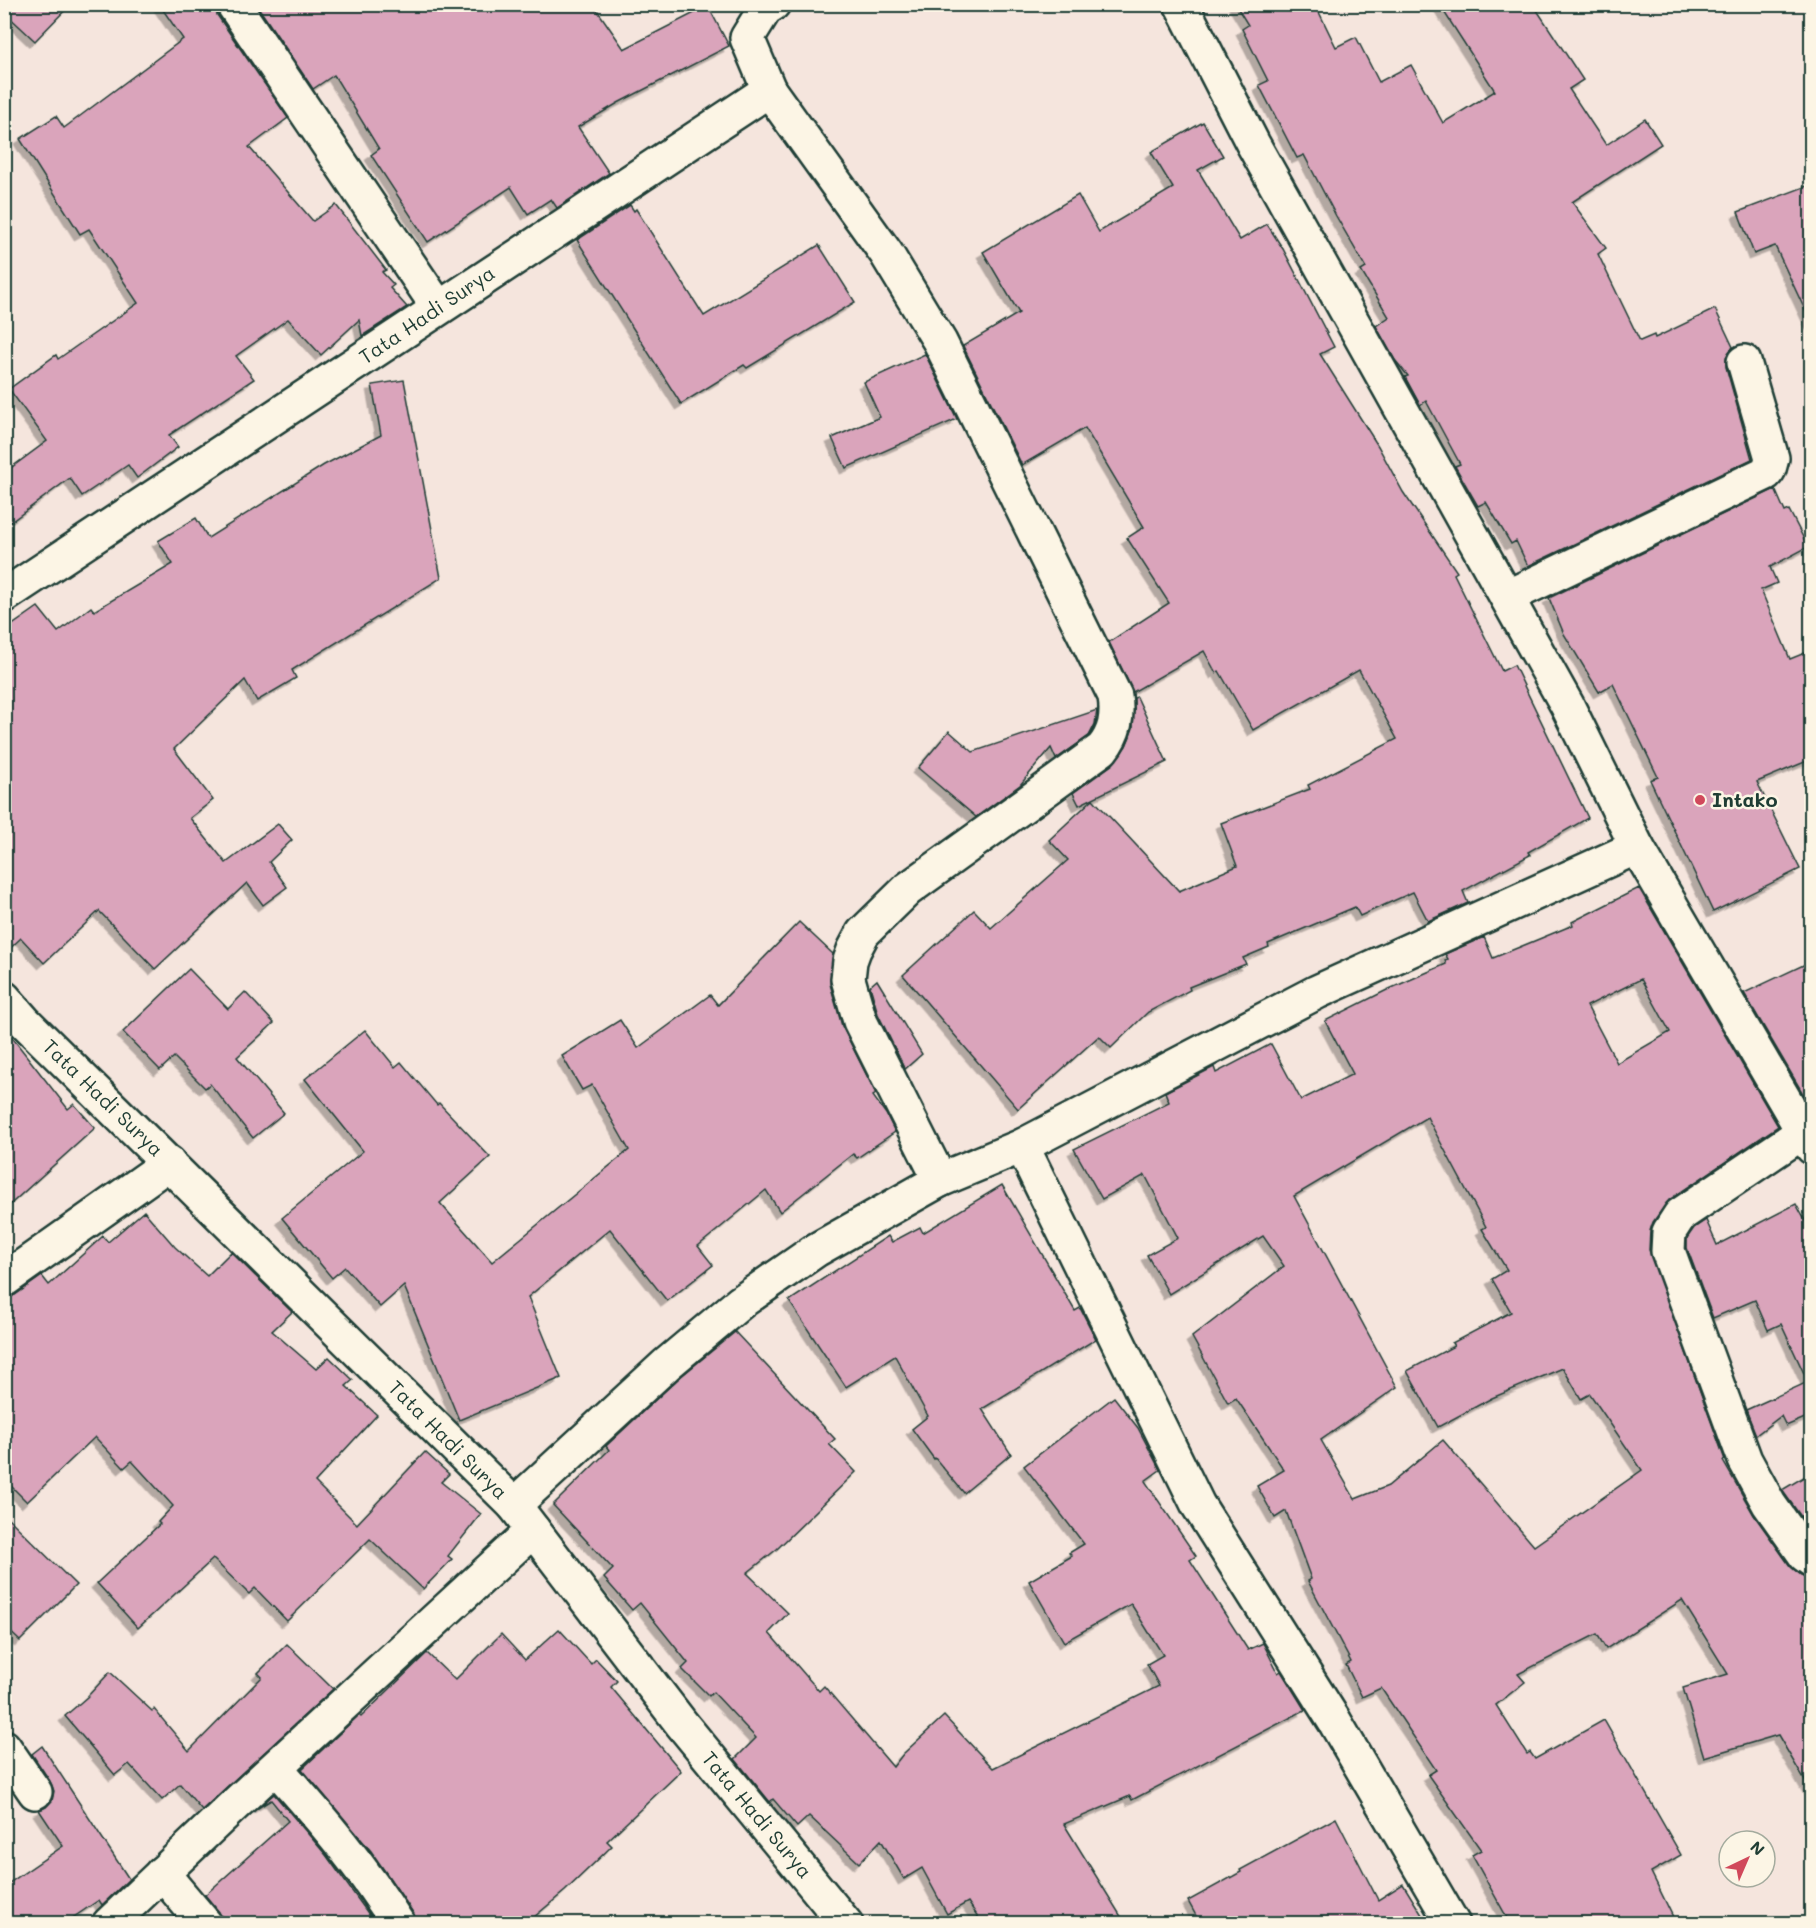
<svg xmlns="http://www.w3.org/2000/svg" width="1816" height="1928" font-family="Mali,sans-serif">
  <style>
    .building { fill: #daa4bb; stroke: #1f3d34; stroke-width: 1.5; fill-rule: evenodd; filter: url(#shadow) }
    .lines { fill: none; stroke-linecap: round; stroke-linejoin: round }
    .minor-casing { stroke: #1f3d34; stroke-width: 38 }
    .minor { stroke: #fcf5e5; stroke-width: 33 }
    .poi-dot { fill: #d1495b; stroke: #fcf5e5; stroke-width: 2 }
    .labels { text-anchor: middle; stroke-width: 5; stroke-linejoin: round; paint-order: stroke }
    .street-label { font-size: 20px; fill: #1f3d34; stroke: #fcf5e5 }
    .poi-label { font-size: 20px; font-weight: bold; fill: #1f3d34; stroke: #fcf5e5; text-anchor: start }
  </style>
  <defs>
    <filter id="shadow"><feDropShadow dx="-5.5" dy="5.5" stdDeviation="0" flood-color="#0004"/></filter>
  </defs>
  <rect width="100%" height="100%" fill="#f5e5dd"/>
  <filter id="ink" filterUnits="userSpaceOnUse"><feTurbulence type="fractalNoise" baseFrequency=".0167" numOctaves="2"/><feDisplacementMap in="SourceGraphic" scale="12" xChannelSelector="R" yChannelSelector="G"/><feConvolveMatrix kernelMatrix="1 2 1 2 8 2 1 2 1" color-interpolation-filters="sRGB"/></filter>
  <g filter="url(#ink)">
    <g class="building">
      <path d="M 4,4 L 71,4 L 35,41 L 4,12 Z"/>
      <path d="M 159,4 L 214,4 L 217,15 L 288,118 L 249,147 L 313,221 L 336,205 L 386,270 L 382,272 L 394,285 L 390,288 L 407,307 L 362,336 L 359,320 L 321,355 L 288,319 L 236,356 L 254,379 L 169,435 L 178,447 L 137,478 L 128,465 L 82,496 L 70,478 L 4,527 L 4,473 L 47,441 L 9,389 L 56,355 L 58,359 L 138,303 L 89,229 L 80,234 L 20,139 L 56,116 L 64,128 L 183,39 Z"/>
      <path d="M 256,4 L 593,4 L 624,49 L 708,6 L 729,46 L 618,103 L 578,127 L 609,173 L 557,208 L 551,199 L 528,214 L 511,187 L 428,242 L 371,155 L 379,149 L 334,75 L 313,89 Z"/>
      <path d="M 1235,4 L 1315,4 L 1336,47 L 1356,37 L 1379,82 L 1411,65 L 1443,123 L 1495,91 L 1439,4 L 1533,4 L 1583,80 L 1569,89 L 1606,145 L 1645,119 L 1661,144 L 1572,202 L 1606,248 L 1598,254 L 1640,341 L 1654,335 L 1655,338 L 1715,309 L 1733,347 L 1726,357 L 1726,367 L 1752,459 L 1528,566 L 1516,541 L 1511,544 L 1486,502 L 1478,506 L 1455,466 L 1460,464 L 1426,401 L 1420,405 L 1405,377 L 1408,376 L 1395,360 L 1376,326 L 1389,317 L 1361,271 L 1366,268 L 1336,216 L 1304,155 L 1297,158 L 1259,85 L 1268,81 L 1242,29 L 1248,25 Z"/>
      <path d="M 1203,122 L 1223,156 L 1198,170 L 1240,240 L 1267,224 L 1283,249 L 1334,347 L 1320,354 L 1378,446 L 1403,492 L 1457,572 L 1454,574 L 1502,671 L 1514,665 L 1588,818 L 1528,852 L 1530,855 L 1463,891 L 1468,903 L 1428,921 L 1413,892 L 1360,916 L 1355,907 L 1268,944 L 1269,947 L 1243,958 L 1246,964 L 1189,987 L 1190,990 L 1148,1012 L 1111,1048 L 1099,1036 L 1018,1109 L 903,975 L 974,910 L 991,928 L 1068,860 L 1049,840 L 1093,799 L 1179,891 L 1237,866 L 1221,823 L 1310,789 L 1308,785 L 1397,739 L 1359,670 L 1253,730 L 1219,671 L 1216,673 L 1204,651 L 1133,692 L 1109,642 L 1169,603 L 1127,538 L 1144,527 L 1085,428 L 1022,465 L 963,346 L 1019,313 L 983,252 L 1078,195 L 1099,232 L 1173,188 L 1151,152 Z"/>
      <path d="M 1812,184 L 1812,325 L 1775,246 L 1754,254 L 1738,212 Z"/>
      <path d="M 630,205 L 634,211 L 636,209 L 704,316 L 819,245 L 855,302 L 747,368 L 744,365 L 681,404 L 577,240 Z"/>
      <path d="M 925,354 L 957,419 L 846,468 L 832,438 L 880,417 L 864,382 Z"/>
      <path d="M 404,380 L 441,578 L 292,670 L 296,678 L 257,701 L 245,680 L 174,749 L 213,800 L 190,818 L 226,863 L 278,824 L 292,840 L 269,862 L 287,887 L 263,905 L 247,883 L 155,969 L 99,911 L 44,963 L 21,938 L 4,954 L 4,631 L 38,607 L 58,632 L 91,607 L 94,611 L 173,564 L 158,541 L 196,518 L 208,538 L 324,465 L 381,435 L 372,385 Z"/>
      <path d="M 1775,489 L 1785,512 L 1789,510 L 1808,547 L 1770,567 L 1777,583 L 1761,590 L 1790,659 L 1812,650 L 1812,759 L 1757,782 L 1800,869 L 1713,912 L 1650,780 L 1658,777 L 1613,684 L 1599,692 L 1564,634 L 1549,598 Z"/>
      <path d="M 1137,697 L 1167,762 L 1079,805 L 1073,793 L 1113,764 L 1126,746 L 1133,728 L 1134,698 Z"/>
      <path d="M 1097,710 L 1095,724 L 1089,736 L 1056,759 L 1051,748 L 1020,785 L 976,817 L 918,768 L 949,731 L 973,752 Z"/>
      <path d="M 1639,888 L 1778,1126 L 1669,1200 L 1653,1222 L 1650,1231 L 1649,1250 L 1725,1460 L 1723,1461 L 1754,1515 L 1790,1566 L 1801,1575 L 1812,1579 L 1812,1793 L 1778,1735 L 1704,1757 L 1683,1688 L 1728,1674 L 1682,1600 L 1606,1649 L 1597,1634 L 1518,1674 L 1525,1682 L 1496,1705 L 1527,1754 L 1530,1752 L 1535,1759 L 1604,1720 L 1681,1855 L 1651,1872 L 1676,1923 L 1510,1923 L 1472,1855 L 1481,1850 L 1428,1775 L 1436,1770 L 1381,1688 L 1362,1697 L 1346,1665 L 1351,1662 L 1308,1581 L 1311,1579 L 1286,1511 L 1275,1518 L 1257,1486 L 1284,1470 L 1236,1398 L 1228,1403 L 1192,1337 L 1284,1266 L 1263,1236 L 1169,1294 L 1147,1255 L 1178,1238 L 1145,1175 L 1102,1199 L 1074,1149 L 1169,1102 L 1165,1092 L 1214,1067 L 1216,1073 L 1271,1044 L 1301,1100 L 1353,1074 L 1325,1021 L 1387,990 L 1446,964 L 1445,960 L 1448,959 L 1445,954 L 1484,937 L 1493,958 L 1573,925 L 1572,922 ZM 1641,979 L 1670,1032 L 1617,1063 L 1587,1006 ZM 1427,1117 L 1486,1227 L 1482,1229 L 1507,1270 L 1492,1279 L 1511,1312 L 1452,1343 L 1454,1346 L 1407,1371 L 1438,1427 L 1492,1398 L 1563,1368 L 1581,1399 L 1590,1394 L 1642,1470 L 1534,1546 L 1443,1440 L 1388,1486 L 1355,1499 L 1321,1440 L 1397,1387 L 1294,1196 Z"/>
      <path d="M 799,922 L 833,954 L 830,984 L 842,1026 L 876,1094 L 873,1096 L 886,1114 L 895,1132 L 857,1158 L 853,1154 L 780,1212 L 766,1190 L 698,1246 L 713,1265 L 667,1301 L 610,1229 L 528,1297 L 561,1378 L 459,1420 L 404,1286 L 380,1307 L 345,1267 L 332,1278 L 282,1218 L 363,1151 L 305,1079 L 365,1030 L 395,1067 L 401,1062 L 437,1105 L 439,1103 L 490,1157 L 440,1203 L 492,1262 L 629,1150 L 592,1085 L 582,1090 L 562,1056 L 620,1020 L 638,1048 L 710,995 L 718,1005 Z"/>
      <path d="M 1812,961 L 1812,1109 L 1744,993 Z"/>
      <path d="M 189,969 L 228,1009 L 245,992 L 274,1023 L 237,1057 L 284,1113 L 253,1138 L 210,1084 L 205,1088 L 174,1057 L 160,1070 L 123,1032 Z"/>
      <path d="M 877,980 L 922,1054 L 905,1069 L 878,1014 L 870,986 Z"/>
      <path d="M 4,1027 L 68,1109 L 74,1104 L 95,1128 L 4,1210 Z"/>
      <path d="M 1002,1185 L 1075,1311 L 1080,1308 L 1096,1339 L 982,1409 L 1011,1454 L 964,1493 L 935,1458 L 934,1459 L 912,1429 L 928,1416 L 895,1356 L 846,1387 L 789,1301 L 888,1236 L 892,1242 L 920,1227 L 923,1233 Z"/>
      <path d="M 1796,1204 L 1812,1233 L 1812,1415 L 1786,1426 L 1781,1416 L 1756,1435 L 1746,1410 L 1808,1382 L 1781,1324 L 1768,1330 L 1755,1300 L 1713,1318 L 1687,1248 L 1687,1238 L 1694,1228 L 1706,1220 L 1717,1245 Z"/>
      <path d="M 144,1211 L 175,1247 L 207,1276 L 231,1252 L 292,1312 L 272,1331 L 316,1369 L 329,1357 L 353,1380 L 346,1386 L 377,1415 L 315,1482 L 357,1524 L 425,1452 L 449,1474 L 441,1482 L 481,1514 L 448,1556 L 452,1559 L 423,1589 L 370,1539 L 287,1621 L 255,1588 L 249,1594 L 213,1559 L 138,1628 L 97,1583 L 160,1524 L 158,1522 L 173,1506 L 132,1461 L 124,1468 L 95,1437 L 27,1502 L 4,1479 L 4,1299 L 15,1295 L 42,1276 L 49,1285 L 103,1236 L 108,1242 Z"/>
      <path d="M 735,1332 L 835,1439 L 829,1444 L 856,1472 L 777,1549 L 747,1573 L 788,1613 L 769,1633 L 819,1691 L 824,1686 L 893,1767 L 903,1754 L 944,1716 L 993,1768 L 1159,1686 L 1147,1664 L 1163,1655 L 1131,1604 L 1064,1642 L 1029,1581 L 1072,1556 L 1069,1553 L 1084,1544 L 1024,1466 L 1114,1397 L 1138,1428 L 1160,1470 L 1145,1481 L 1196,1556 L 1190,1560 L 1248,1650 L 1263,1643 L 1278,1673 L 1281,1671 L 1305,1710 L 1132,1800 L 1130,1796 L 1064,1824 L 1125,1923 L 982,1923 L 968,1902 L 947,1914 L 922,1868 L 904,1879 L 881,1840 L 859,1863 L 809,1816 L 797,1827 L 773,1799 L 770,1802 L 735,1759 L 756,1738 L 713,1692 L 709,1696 L 682,1669 L 688,1663 L 640,1603 L 632,1610 L 604,1578 L 613,1569 L 553,1505 L 609,1450 L 606,1446 L 679,1378 Z"/>
      <path d="M 1812,1472 L 1812,1532 L 1782,1490 Z"/>
      <path d="M 4,1514 L 76,1585 L 20,1641 L 4,1626 Z"/>
      <path d="M 559,1629 L 591,1664 L 596,1659 L 617,1681 L 611,1687 L 681,1771 L 607,1841 L 612,1846 L 565,1891 L 527,1923 L 417,1923 L 414,1914 L 371,1851 L 302,1769 L 359,1715 L 361,1717 L 427,1653 L 455,1680 L 501,1634 L 525,1660 Z"/>
      <path d="M 287,1644 L 333,1689 L 202,1810 L 180,1784 L 162,1800 L 129,1764 L 115,1775 L 65,1716 L 87,1697 L 110,1672 L 152,1711 L 154,1709 L 189,1751 L 262,1677 L 258,1673 Z"/>
      <path d="M 42,1746 L 129,1879 L 102,1905 L 99,1900 L 65,1923 L 4,1923 L 5,1886 L 63,1846 L 39,1810 L 46,1807 L 52,1801 L 54,1791 L 50,1781 L 32,1754 Z"/>
      <path d="M 274,1794 L 326,1855 L 375,1923 L 223,1923 L 219,1912 L 205,1895 L 288,1821 L 271,1800 L 258,1808 Z"/>
      <path d="M 1336,1818 L 1378,1900 L 1403,1884 L 1427,1923 L 1200,1923 L 1188,1901 L 1241,1872 L 1240,1870 Z"/>
    </g>
    <g class="lines">
      <defs>
        <g id="minor">
          <path d="M 233,4 L 438,307"/>
          <path d="M 1181,4 L 1253,144 L 1567,705 L 1637,847 L 1812,1147"/>
          <path d="M 769,90 L 886,253 L 940,342 L 1115,696 C 1118,717 1115,733 1102,749 L 908,889 L 863,933 L 854,950 L 850,961 L 848,979 L 860,1021 L 940,1180"/>
          <path d="M 4,596 L 769,90 L 747,38 L 765,9 L 773,4"/>
          <path d="M 1507,597 L 1766,473 L 1769,469 L 1772,458 L 1744,362"/>
          <path d="M 4,998 L 25,1022 L 514,1505 L 681,1723 L 846,1924"/>
          <path d="M 1803,1132 L 1680,1215 L 1669,1232 L 1668,1251 L 1745,1460 L 1769,1504 L 1805,1555 L 1812,1560"/>
          <path d="M 1022,1146 L 1198,1505 L 1335,1722 L 1453,1924"/>
          <path d="M 4,1280 L 169,1163"/>
          <path d="M 514,1505 L 667,1364 L 741,1302 L 816,1250 L 940,1180 L 1022,1146 L 1317,992 L 1637,847"/>
          <path d="M 4,1747 L 35,1792"/>
          <path d="M 276,1768 C 320,1817 363,1867 398,1924"/>
          <path d="M 162,1873 L 205,1924"/>
          <path d="M 109,1924 L 231,1808 L 533,1530"/>
        </g>
      </defs>
      <use href="#minor" class="minor-casing"/>
      <use href="#minor" class="minor"/>
    </g>
  </g>
  <circle class="poi-dot" cx="1700" cy="800" r="6"/>
  <g class="labels">
    <g class="street-label">
      <text transform="translate(427 315) rotate(-34)" y="7">Tata Hadi Surya</text>
      <text transform="translate(103 1098) rotate(44)" y="7">Tata Hadi Surya</text>
      <text transform="translate(448 1440) rotate(45)" y="7">Tata Hadi Surya</text>
      <text transform="translate(757 1815) rotate(50)" y="7">Tata Hadi Surya</text>
    </g>
    <g class="poi-label">
      <text x="1712" y="807">Intako</text>
    </g>
  </g>
  <rect width="1816" height="1928" fill="none" stroke="#fcf5e5" stroke-width="24"/>
  <rect x="12" y="12" width="1792" height="1904" fill="none" stroke="#1f3d34" stroke-width="2" filter="url(#ink)"/>
  <g transform="translate(1747 1859) rotate(44)"><circle r="28" fill="#fcf5e5" stroke="#a4ab9e" stroke-width="1.5"/>
  <path d="M0-4.5L10 22L0 15L-10 22Z" fill="#d1495b"/>
  <text y="-9" font-size="16" font-weight="bold" text-anchor="middle" fill="#1f3d34">N</text>
  </g>
</svg>
